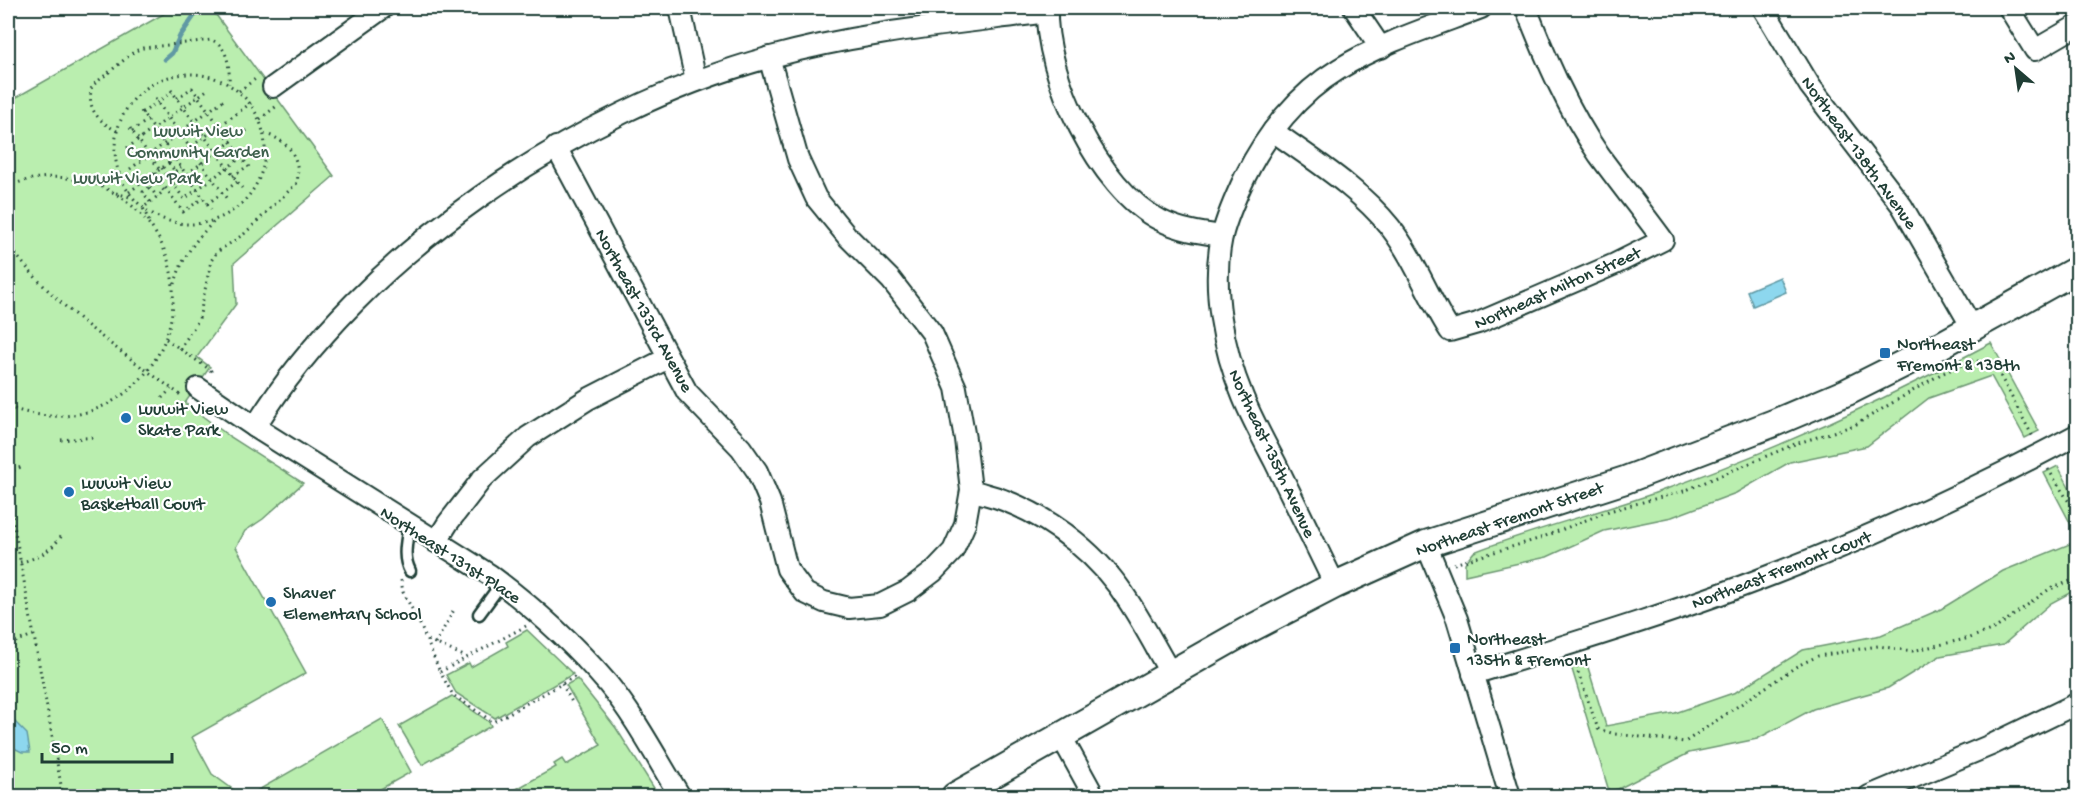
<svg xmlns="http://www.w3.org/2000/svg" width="2085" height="804" font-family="'Gochi Hand',sans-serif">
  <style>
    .green { fill: #baeeaf; stroke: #6c9672; stroke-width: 1.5 }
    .water { fill: #8dd7ee; stroke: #6199a4; stroke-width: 1.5 }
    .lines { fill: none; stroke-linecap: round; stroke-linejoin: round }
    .stream { stroke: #6199a4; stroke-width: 5 }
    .service-casing { stroke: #1f3d34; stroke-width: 15 }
    .minor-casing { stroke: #1f3d34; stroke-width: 24 }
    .tertiary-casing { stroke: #1f3d34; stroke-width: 30 }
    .path { stroke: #1f3d34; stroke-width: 3; stroke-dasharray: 1.5 4.5; stroke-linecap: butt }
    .service { stroke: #fff; stroke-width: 10 }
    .minor { stroke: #fff; stroke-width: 20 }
    .tertiary { stroke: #fff; stroke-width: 26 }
    .poi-dot { fill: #1f6fb2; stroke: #fff; stroke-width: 2 }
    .labels { text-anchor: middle; stroke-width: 4.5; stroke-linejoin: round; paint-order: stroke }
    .park-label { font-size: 18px; fill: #3e604d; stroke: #fff }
    .street-label { font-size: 18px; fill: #1f3d34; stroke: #fff }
    .poi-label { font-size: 18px; fill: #1f3d34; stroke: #fff; text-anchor: start }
  </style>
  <rect width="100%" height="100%" fill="#fff"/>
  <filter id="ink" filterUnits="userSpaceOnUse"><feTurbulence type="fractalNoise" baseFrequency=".0167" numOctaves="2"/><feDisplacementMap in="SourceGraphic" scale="12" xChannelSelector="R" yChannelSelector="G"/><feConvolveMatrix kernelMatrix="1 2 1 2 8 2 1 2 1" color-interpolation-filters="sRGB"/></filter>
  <g filter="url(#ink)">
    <g class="green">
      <path d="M 174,8 L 211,8 L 334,176 L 234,263 L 236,304 L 197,357 L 210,367 L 185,403 L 229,436 L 303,483 L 263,519 L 245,531 L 236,547 L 306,673 L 192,737 L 212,774 L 242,796 L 8,796 L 8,102 Z"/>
      <path d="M 1991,343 L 2039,431 L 2025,438 L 1991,376 L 1929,398 L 1867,446 L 1790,462 L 1736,493 L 1672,517 L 1604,531 L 1547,557 L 1465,575 L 1465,563 L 1474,552 C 1533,529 1595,514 1655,493 C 1771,452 1883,401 1991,343 Z"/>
      <path d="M 2058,466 L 2077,502 L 2077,536 L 2044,473 Z"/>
      <path d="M 2077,541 L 2077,589 L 2051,603 L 2003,645 L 1940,656 L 1888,688 L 1813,709 L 1757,739 L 1689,753 L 1618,789 L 1609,791 L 1571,666 L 1586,661 L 1606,726 L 1675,713 L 1736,692 L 1803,650 L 1881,635 L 1941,609 L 2003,571 Z"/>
      <path d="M 527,630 L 573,674 L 495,718 L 456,693 L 446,675 L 469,663 L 471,667 L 508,646 L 506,642 Z"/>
      <path d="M 577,679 L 616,728 L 659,796 L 504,796 L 556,767 L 554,764 L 562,759 L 566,765 L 601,745 L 566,685 Z"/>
      <path d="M 452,696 L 489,722 L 491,726 L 422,765 L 399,726 Z"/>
      <path d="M 382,719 L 411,772 L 368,796 L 248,796 Z"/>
    </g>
    <g class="water">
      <path d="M 1780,277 L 1786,292 L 1753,306 L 1747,291 Z"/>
      <path d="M 8,715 L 27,734 L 30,752 L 22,752 L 8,745 Z"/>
    </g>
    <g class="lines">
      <path class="stream" d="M 165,59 L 172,53 L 180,36 L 196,13"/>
      <defs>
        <g id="service">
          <path d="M 409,525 C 407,541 402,556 410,571"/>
          <path d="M 479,614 L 501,584"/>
        </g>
        <g id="minor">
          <path d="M 680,8 L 696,81"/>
          <path d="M 1047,8 C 1044,74 1099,190 1160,220 C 1179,230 1201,233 1222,236"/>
          <path d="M 1354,8 L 1381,48"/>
          <path d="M 1763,8 L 1810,86 L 1902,206 L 1973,329"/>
          <path d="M 2009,8 L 2035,50 L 2078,25"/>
          <path d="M 273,87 L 383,8"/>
          <path d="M 1273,131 C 1313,160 1359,188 1390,227 C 1415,259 1428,297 1450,331 L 1478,323 L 1615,264 L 1663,240 C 1642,211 1620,184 1599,155 C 1568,110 1546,59 1526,8"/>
          <path d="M 556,147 L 687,392 L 741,448 L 757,471 L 770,502 L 787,569 L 805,593 L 824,602 L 849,608 L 880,605 L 908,591 L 933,572 L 953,551 L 965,524 L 971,490 L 965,439 L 956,388 L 932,333 L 891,280 L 847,236 L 816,198 L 798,159 L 769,57"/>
          <path d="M 198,388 L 255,427 L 490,575 C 533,607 573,643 608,684 C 636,718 657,759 680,796"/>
          <path d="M 255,427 C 363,253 576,110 771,57 C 861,32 954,24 1047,12"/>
          <path d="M 971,490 C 982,494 995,496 1006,501 C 1055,520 1101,557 1129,602 C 1144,625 1157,650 1171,674"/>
          <path d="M 436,542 L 448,523 L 482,479 L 528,437 L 588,399 L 668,358"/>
          <path d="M 1426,544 L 1457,619 L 1510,796"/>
          <path d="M 1335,585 C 1315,544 1295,503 1275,462 C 1264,441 1252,419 1243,397 C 1223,349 1211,288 1222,236 C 1227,216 1236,196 1245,177 C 1266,134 1298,94 1339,69 C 1382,42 1434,26 1481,8"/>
          <path d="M 1473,674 C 1573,643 1674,613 1771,575 C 1876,535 1979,487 2078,434"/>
          <path d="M 1061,736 L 1094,796"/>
          <path d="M 1869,796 L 1991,745 L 2078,703"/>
        </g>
        <path id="tertiary" d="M 955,796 L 1246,631 L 1335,585 L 1426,544 L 1625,480 L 1774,423 L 1847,392 L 1941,345 L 2078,269"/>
      </defs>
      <use href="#service" class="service-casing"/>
      <use href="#minor" class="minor-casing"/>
      <use href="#tertiary" class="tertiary-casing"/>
      <g class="path">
        <circle cx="190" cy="149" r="75"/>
        <path d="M 171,90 L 242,188"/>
        <path d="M 239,91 L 258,77"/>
        <path d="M 177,98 L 192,88 L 251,170"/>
        <path d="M 155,99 L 227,199"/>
        <path d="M 141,111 L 211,209"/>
        <path d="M 142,113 L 172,92"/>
        <path d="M 260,119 L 278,105"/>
        <path d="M 130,128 L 160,170"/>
        <path d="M 117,131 C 98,121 86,109 92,86 L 135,51 L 143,48 L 211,40 C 228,45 230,68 229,84"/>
        <path d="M 132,131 L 148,120"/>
        <path d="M 127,148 L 207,90"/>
        <path d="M 169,163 L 180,179"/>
        <path d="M 162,168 L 184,199 L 253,149"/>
        <path d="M 130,169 L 225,99"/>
        <path d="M 155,173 L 183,212 L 203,198"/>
        <path d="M 233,176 L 248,166"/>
        <path d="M 161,182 L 181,167"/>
        <path d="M 173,184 L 250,128"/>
        <path d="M 8,187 C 32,175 62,175 88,182 C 110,188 130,201 145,219 C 203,286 167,395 79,414 C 55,419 31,415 8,407"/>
        <path d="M 150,187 L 157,197"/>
        <path d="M 129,192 L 251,103"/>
        <path d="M 116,193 L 133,198"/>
        <path d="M 150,202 L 143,192 L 157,182"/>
        <path d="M 207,204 L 237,182"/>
        <path d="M 149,221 L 143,208 L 164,191 L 152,175"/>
        <path d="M 8,244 C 52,305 121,352 182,396"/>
        <path d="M 175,284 C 181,258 197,237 216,220"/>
        <path d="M 166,339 L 209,369 L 211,371 L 208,374"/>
        <path d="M 180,349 L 199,319 L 211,261 L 217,252 L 244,234 L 297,183 C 301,159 289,140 265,134"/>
        <path d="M 162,398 L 171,389"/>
        <path d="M 61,440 L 95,437"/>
        <path d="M 2048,469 L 2078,516"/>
        <path d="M 8,473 L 21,467"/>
        <path d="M 8,493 L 63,796"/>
        <path d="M 20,562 C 38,559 53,549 63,534"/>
        <path d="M 1454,564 L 1538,539 L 1609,511 L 1684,491 L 1795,444 L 1855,425 L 1941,374 L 1973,360 L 1995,366 L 2034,439"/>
        <path d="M 401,580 L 403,592 L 419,622 L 440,672"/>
        <path d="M 8,609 L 10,642 L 8,656"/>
        <path d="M 526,626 L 440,672 L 453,695 L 493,722 L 576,676"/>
        <path d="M 428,640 L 466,657"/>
        <path d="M 10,644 L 33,635"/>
        <path d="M 435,644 L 454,610"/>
        <path d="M 1574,661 L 1598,729 L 1615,734 L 1685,742 L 1797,666 L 1818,656 L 1878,646 L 1912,651 L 1970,638 L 1996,628 L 2048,590 L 2078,578"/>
        <path d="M 562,684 L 573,704"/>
        <path d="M 8,791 L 14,796"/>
        <path d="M 92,796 L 100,792"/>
      </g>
      <use href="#service" class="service"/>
      <use href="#minor" class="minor"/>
      <use href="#tertiary" class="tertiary"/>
    </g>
  </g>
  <g class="poi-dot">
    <rect x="1879" y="347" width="12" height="12" rx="3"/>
    <circle cx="126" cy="418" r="6"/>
    <circle cx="69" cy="492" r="6"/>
    <circle cx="271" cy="602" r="6"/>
    <rect x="1449" y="642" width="12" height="12" rx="3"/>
  </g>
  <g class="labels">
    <g class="park-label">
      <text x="198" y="136">Luuwit View<tspan x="198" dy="21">Community Garden</tspan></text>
      <text x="137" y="183">Luuwit View Park</text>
    </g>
    <g class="street-label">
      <text transform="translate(1860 152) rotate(54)" y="6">Northeast 138th Avenue</text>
      <text transform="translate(1557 287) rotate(-24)" y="6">Northeast Milton Street</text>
      <text transform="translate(645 310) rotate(61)" y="6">Northeast 133rd Avenue</text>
      <text transform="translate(1273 453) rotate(65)" y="6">Northeast 135th Avenue</text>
      <text transform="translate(1509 518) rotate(-19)" y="6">Northeast Fremont Street</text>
      <text transform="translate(451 554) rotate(33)" y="6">Northeast 131st Place</text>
      <text transform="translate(1781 569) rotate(-21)" y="6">Northeast Fremont Court</text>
    </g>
    <g class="poi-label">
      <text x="1897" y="349">Northeast<tspan x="1897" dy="21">Fremont &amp; 138th</tspan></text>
      <text x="138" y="414">Luuwit View<tspan x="138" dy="21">Skate Park</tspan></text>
      <text x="81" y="488">Luuwit View<tspan x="81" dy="21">Basketball Court</tspan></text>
      <text x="283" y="598">Shaver<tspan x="283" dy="21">Elementary School</tspan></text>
      <text x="1467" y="644">Northeast<tspan x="1467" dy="21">135th &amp; Fremont</tspan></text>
    </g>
  </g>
  <rect width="2085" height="804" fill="none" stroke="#fff" stroke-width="30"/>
  <rect x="15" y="15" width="2055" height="774" fill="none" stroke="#1f3d34" stroke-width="2" filter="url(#ink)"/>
  <g transform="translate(2016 69) rotate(331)" stroke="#ffffff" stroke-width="4.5" paint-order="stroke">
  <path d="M0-4.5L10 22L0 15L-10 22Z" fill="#1f3d34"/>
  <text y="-9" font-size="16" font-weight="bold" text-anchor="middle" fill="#1f3d34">N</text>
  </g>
  <path d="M42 753v9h130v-9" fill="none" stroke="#1f3d34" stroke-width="3"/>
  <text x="51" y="753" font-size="18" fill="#1f3d34" stroke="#ffffff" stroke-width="4.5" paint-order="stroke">50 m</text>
</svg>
